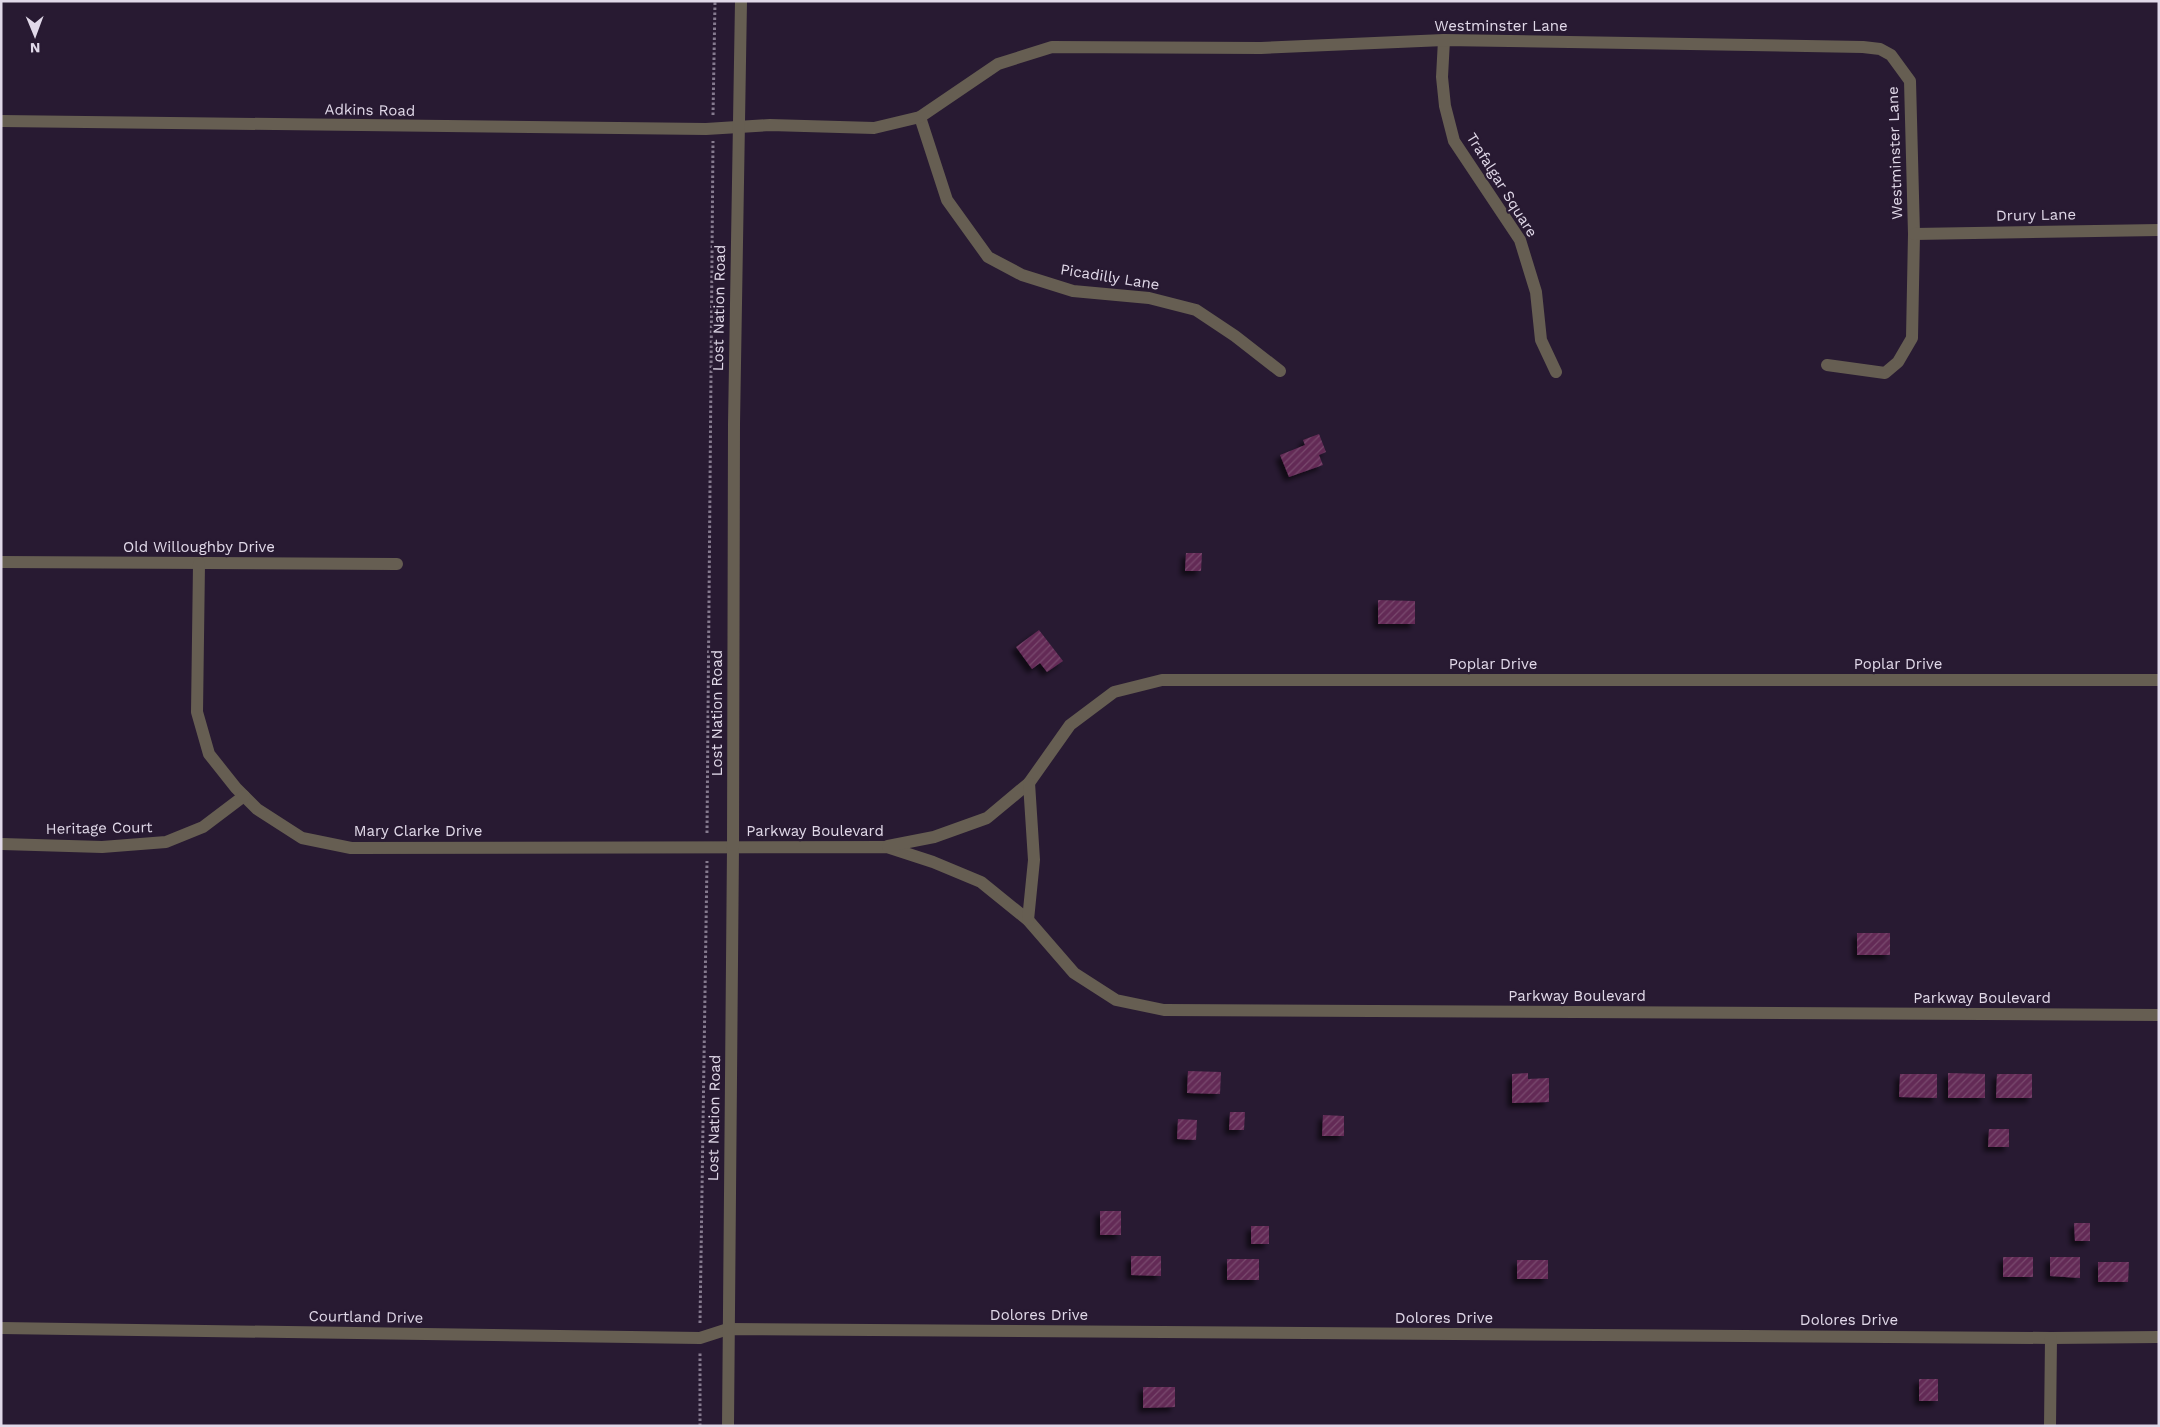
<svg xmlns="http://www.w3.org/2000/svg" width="2160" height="1427" font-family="'Work Sans',sans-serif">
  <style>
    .building { fill: url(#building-hatch); filter: url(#shadow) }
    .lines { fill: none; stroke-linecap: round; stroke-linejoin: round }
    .path { stroke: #867b8f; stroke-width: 3; stroke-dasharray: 2.5 2.5; stroke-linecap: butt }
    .minor { stroke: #665e52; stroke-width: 12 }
    .tertiary { stroke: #665e52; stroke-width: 12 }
    .labels { text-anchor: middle; stroke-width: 4.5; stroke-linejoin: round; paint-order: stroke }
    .street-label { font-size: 15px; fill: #e1d9e9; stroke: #281a32 }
  </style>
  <defs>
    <pattern id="building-hatch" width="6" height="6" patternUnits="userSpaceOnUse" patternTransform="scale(1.25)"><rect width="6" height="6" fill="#632b56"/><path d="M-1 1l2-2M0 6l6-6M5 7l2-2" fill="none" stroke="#79496e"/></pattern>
    <filter id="shadow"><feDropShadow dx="-4.5" dy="4.5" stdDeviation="2.5" flood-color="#0009"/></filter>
  </defs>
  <rect width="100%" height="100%" fill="#281a32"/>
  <g class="building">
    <path d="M 1319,434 L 1326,452 L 1319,455 L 1323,465 L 1289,477 L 1280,455 L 1305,445 L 1303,440 Z"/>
    <path d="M 1186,553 L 1202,553 L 1201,571 L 1185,571 Z"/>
    <path d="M 1378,600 L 1415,601 L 1415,624 L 1378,624 Z"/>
    <path d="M 1039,630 L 1063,661 L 1047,672 L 1040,663 L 1032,669 L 1016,647 Z"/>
    <rect x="1857" y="933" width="33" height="22"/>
    <path d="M 1188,1071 L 1221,1072 L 1220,1094 L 1187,1093 Z"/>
    <path d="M 1528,1073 L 1528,1079 L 1549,1078 L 1549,1102 L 1512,1103 L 1512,1074 Z"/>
    <path d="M 1948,1073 L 1985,1074 L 1985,1098 L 1948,1098 Z"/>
    <path d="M 1900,1074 L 1937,1074 L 1937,1098 L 1899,1097 Z"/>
    <path d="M 1997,1074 L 2032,1074 L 2032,1098 L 1996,1098 Z"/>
    <path d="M 1230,1112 L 1245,1112 L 1244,1130 L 1229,1130 Z"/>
    <path d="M 1323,1115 L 1344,1116 L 1344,1136 L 1322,1136 Z"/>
    <path d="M 1178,1119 L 1197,1120 L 1196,1140 L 1177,1139 Z"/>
    <path d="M 1989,1129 L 2009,1129 L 2009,1147 L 1988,1147 Z"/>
    <rect x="1100" y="1211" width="21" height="24"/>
    <path d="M 2074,1223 L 2090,1223 L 2090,1241 L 2075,1241 Z"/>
    <rect x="1251" y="1226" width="18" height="18"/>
    <path d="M 1131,1256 L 1161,1256 L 1161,1276 L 1131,1275 Z"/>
    <rect x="2003" y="1257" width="30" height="20"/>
    <path d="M 2050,1257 L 2080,1257 L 2080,1278 L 2050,1276 Z"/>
    <rect x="1227" y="1259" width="32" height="21"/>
    <rect x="1517" y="1260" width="31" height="19"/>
    <path d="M 2098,1262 L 2129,1262 L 2128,1282 L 2098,1282 Z"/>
    <rect x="1919" y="1379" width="19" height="22"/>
    <path d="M 1143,1387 L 1175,1387 L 1175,1407 L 1143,1408 Z"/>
  </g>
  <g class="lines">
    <g class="path">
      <path d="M 713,115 L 715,1"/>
      <path d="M 707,833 L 713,141"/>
      <path d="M 700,1323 L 707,861"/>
      <path d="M 700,1426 L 700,1351"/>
    </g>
    <g class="minor">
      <path d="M 1444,40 L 1442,77 L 1445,106 L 1454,141 L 1520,240 L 1536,292 L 1541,340 L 1556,372"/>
      <path d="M 920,117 L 947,200 L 988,257 L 1022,275 L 1073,291 L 1149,298 L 1196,310 L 1235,336 L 1280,371"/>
      <path d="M 1,121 L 706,129 L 770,125 L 874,128 L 920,117 L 998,64 L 1052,47 L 1261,48 L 1444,40 L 1863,47 L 1880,49 L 1891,55 L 1910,81 L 1914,234 L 1912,338 L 1898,362 L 1885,373 L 1827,365"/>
      <path d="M 1914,234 L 2159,230"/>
      <path d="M 1,562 L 397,564"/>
      <path d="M 199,564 L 197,712 L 209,754 L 236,788 L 257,809 L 302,838 L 351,848 L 887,847 L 933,862 L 981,882 L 1028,920 L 1074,973 L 1116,1000 L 1164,1010 L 2159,1015"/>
      <path d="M 2,844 L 102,847 L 166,842 L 203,827 L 244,796"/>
      <path d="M 888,846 L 934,837 L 987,818 L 1029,783 L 1070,725 L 1114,692 L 1162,680 L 2159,680"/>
      <path d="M 1028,920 L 1034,860 L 1029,783"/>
      <path d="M 1,1328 L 700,1338 L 728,1329 L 2051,1338 L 2159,1337"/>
      <path d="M 2050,1426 L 2051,1338"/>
    </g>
    <path class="tertiary" d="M 728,1426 L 733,847 L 734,424 L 741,1"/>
  </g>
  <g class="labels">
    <g class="street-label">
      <text x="1501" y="31">Westminster Lane</text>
      <text transform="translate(370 110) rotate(1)" y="5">Adkins Road</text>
      <text transform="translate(1895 153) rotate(-92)" y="5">Westminster Lane</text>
      <text transform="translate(1502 185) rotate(58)" y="5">Trafalgar Square</text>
      <text transform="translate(2036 215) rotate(-1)" y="5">Drury Lane</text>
      <text transform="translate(1110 277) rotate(9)" y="5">Picadilly Lane</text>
      <text transform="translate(719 308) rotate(-89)" y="5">Lost Nation Road</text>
      <text x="199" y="552">Old Willoughby Drive</text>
      <text x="1493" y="669">Poplar Drive</text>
      <text x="1898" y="669">Poplar Drive</text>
      <text transform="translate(717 713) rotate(-90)" y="5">Lost Nation Road</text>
      <text transform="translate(99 828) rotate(-1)" y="5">Heritage Court</text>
      <text x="418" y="836">Mary Clarke Drive</text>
      <text x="815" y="836">Parkway Boulevard</text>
      <text x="1577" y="1001">Parkway Boulevard</text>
      <text x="1982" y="1003">Parkway Boulevard</text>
      <text transform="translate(714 1118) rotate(-89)" y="5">Lost Nation Road</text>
      <text x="1039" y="1320">Dolores Drive</text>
      <text transform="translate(366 1317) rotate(1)" y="5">Courtland Drive</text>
      <text x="1444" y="1323">Dolores Drive</text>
      <text x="1849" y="1325">Dolores Drive</text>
    </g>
  </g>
  <rect width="2160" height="1427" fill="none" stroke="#e1d9e9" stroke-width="5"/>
  <g transform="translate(35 35) rotate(179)" stroke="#281a32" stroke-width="4" paint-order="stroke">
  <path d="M0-4L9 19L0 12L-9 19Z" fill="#e1d9e9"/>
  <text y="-8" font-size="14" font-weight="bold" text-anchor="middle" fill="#e1d9e9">N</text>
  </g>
</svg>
